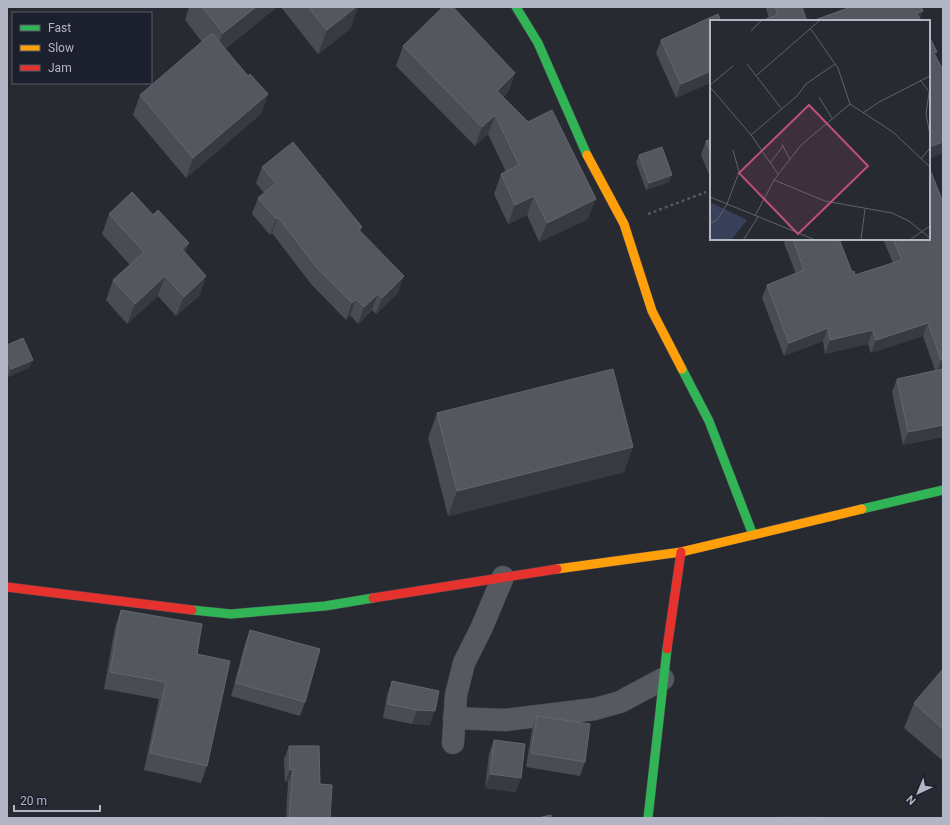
<svg xmlns="http://www.w3.org/2000/svg" width="950" height="825" font-family="Roboto,sans-serif">
  <style>
    .lines { fill: none; stroke-linecap: round; stroke-linejoin: round }
    .street-casing { stroke: #44454c; stroke-width: 23 }
    .fast-casing { stroke: #44454c; stroke-width: 10 }
    .slow-casing { stroke: #44454c; stroke-width: 10 }
    .jam-casing { stroke: #44454c; stroke-width: 10 }
    .path { stroke: #56585e; stroke-width: 2.5; stroke-dasharray: 3 3; stroke-linecap: butt }
    .street { stroke: #575961; stroke-width: 22 }
    .fast { stroke: #30b455; stroke-width: 9 }
    .slow { stroke: #ff9f0a; stroke-width: 9 }
    .jam { stroke: #e5322d; stroke-width: 9 }
    .wall { fill: #4a4c53 }
    .shaded-wall { fill: #383a41 }
    .building { fill: #55575f; stroke: #64666f }
    .inset-road { fill: none; stroke: #5f626c; stroke-width: 1 }
    .view { fill: #bc4f7f; fill-opacity: 0.15; stroke: #bc4f7f; stroke-width: 2 }
    .inset-edge { fill: none; stroke: #b2b5c3; stroke-width: 2 }
  </style>
  <rect width="100%" height="100%" fill="#282a32"/>
  <g class="lines">
    <defs>
      <g id="street">
        <path d="M 454,718 L 505,720 L 595,709 L 620,702 L 663,679"/>
        <path d="M 453,743 L 456,695 L 464,663 L 482,627 L 503,577"/>
      </g>
      <g id="fast">
        <path d="M 516,7 L 538,43 L 587,155"/>
        <path d="M 682,369 L 709,421 L 753,535"/>
        <path d="M 862,509 L 943,490"/>
        <path d="M 192,610 L 231,614 L 325,606 L 373,598"/>
        <path d="M 648,818 L 667,649"/>
      </g>
      <g id="slow">
        <path d="M 587,155 L 624,224 L 652,311 L 682,369"/>
        <path d="M 557,569 L 681,552 L 862,509"/>
      </g>
      <g id="jam">
        <path d="M 7,587 L 192,610"/>
        <path d="M 373,598 L 557,569"/>
        <path d="M 667,649 L 681,552"/>
      </g>
    </defs>
    <use href="#street" class="street-casing"/>
    <use href="#fast" class="fast-casing"/>
    <use href="#slow" class="slow-casing"/>
    <use href="#jam" class="jam-casing"/>
    <g class="path">
      <path d="M 648,214 L 706,192"/>
      <path d="M 778,818 L 819,818"/>
    </g>
    <use href="#street" class="street"/>
    <use href="#fast" class="fast"/>
    <use href="#slow" class="slow"/>
    <use href="#jam" class="jam"/>
  </g>
  <g class="wall">
    <path d="M 189,7 L 277,7 L 225,49 L 248,76 L 268,94 L 261,114 L 186,178 L 133,115 L 140,95 L 202,42 L 185,20 Z"/>
    <path d="M 281,7 L 358,7 L 350,29 L 318,54 Z"/>
    <path d="M 767,7 L 802,7 L 769,18 L 766,9 Z"/>
    <path d="M 721,21 L 676,98 L 656,53 L 661,40 Z"/>
    <path d="M 403,46 L 515,73 L 508,92 L 503,97 L 588,219 L 539,242 L 527,215 L 508,224 L 494,194 L 501,174 L 506,172 L 488,134 L 475,146 L 396,66 Z"/>
    <path d="M 711,139 L 711,179 L 701,155 L 706,141 Z"/>
    <path d="M 639,155 L 669,182 L 646,190 L 636,162 Z"/>
    <path d="M 262,167 L 362,227 L 360,231 L 398,293 L 376,314 L 372,310 L 358,324 L 350,315 L 346,320 L 311,284 L 272,233 L 270,235 L 252,214 L 258,198 L 264,193 L 256,183 Z"/>
    <path d="M 943,202 L 943,437 L 903,445 L 892,392 L 897,379 L 935,370 L 923,336 L 871,353 L 868,344 L 825,354 L 823,341 L 784,356 L 762,298 L 767,285 L 796,274 L 784,243 L 786,239 L 839,239 L 852,272 L 855,275 L 893,263 L 883,239 L 929,239 Z"/>
    <path d="M 109,214 L 189,243 L 185,252 L 206,276 L 199,296 L 176,316 L 158,296 L 127,324 L 106,300 L 113,280 L 130,265 L 102,234 Z"/>
    <path d="M 7,345 L 30,367 L 8,377 L 7,373 Z"/>
    <path d="M 437,413 L 633,447 L 624,472 L 448,516 L 428,438 Z"/>
    <path d="M 121,610 L 197,654 L 207,766 L 201,783 L 144,770 L 159,699 L 104,689 L 115,627 Z"/>
    <path d="M 250,630 L 305,702 L 300,716 L 231,696 L 245,644 Z"/>
    <path d="M 943,669 L 943,761 L 904,728 L 914,703 Z"/>
    <path d="M 392,681 L 430,725 L 412,724 L 383,718 L 387,695 Z"/>
    <path d="M 537,716 L 585,762 L 580,776 L 526,767 L 532,729 Z"/>
    <path d="M 494,740 L 516,792 L 485,788 L 489,754 Z"/>
    <path d="M 289,746 L 320,784 L 330,818 L 286,818 L 288,782 L 285,782 L 284,759 Z"/>
  </g>
  <g class="shaded-wall">
    <path d="M 256,7 L 277,7 L 214,57 L 223,33 Z"/>
    <path d="M 356,7 L 358,7 L 350,29 L 318,54 L 327,30 Z"/>
    <path d="M 923,11 L 919,21 L 917,13 Z"/>
    <path d="M 711,71 L 711,83 L 676,98 L 681,84 Z"/>
    <path d="M 515,73 L 508,92 L 490,110 L 497,91 Z"/>
    <path d="M 268,94 L 261,114 L 186,178 L 193,158 Z"/>
    <path d="M 495,115 L 488,134 L 475,146 L 482,127 Z"/>
    <path d="M 943,142 L 943,153 L 929,159 L 929,147 Z"/>
    <path d="M 672,175 L 669,182 L 646,190 L 649,183 Z"/>
    <path d="M 534,196 L 527,215 L 508,224 L 515,205 Z"/>
    <path d="M 596,199 L 588,219 L 539,242 L 547,223 Z"/>
    <path d="M 278,217 L 272,233 L 270,235 L 276,219 Z"/>
    <path d="M 189,243 L 181,263 L 182,249 Z"/>
    <path d="M 165,276 L 158,296 L 127,324 L 135,304 Z"/>
    <path d="M 206,276 L 199,296 L 176,316 L 184,297 Z"/>
    <path d="M 404,276 L 398,293 L 376,314 L 382,298 Z"/>
    <path d="M 378,294 L 372,310 L 358,324 L 364,307 Z"/>
    <path d="M 356,299 L 350,315 L 346,320 L 352,303 Z"/>
    <path d="M 928,323 L 923,336 L 871,353 L 876,340 Z"/>
    <path d="M 828,328 L 823,341 L 784,356 L 789,343 Z"/>
    <path d="M 873,330 L 868,344 L 825,354 L 830,340 Z"/>
    <path d="M 33,360 L 30,367 L 8,377 L 11,369 Z"/>
    <path d="M 941,360 L 943,360 L 943,372 L 936,374 Z"/>
    <path d="M 943,425 L 943,437 L 903,445 L 908,432 Z"/>
    <path d="M 633,447 L 624,472 L 448,516 L 457,491 Z"/>
    <path d="M 417,710 L 435,711 L 430,725 L 412,724 Z"/>
    <path d="M 293,769 L 288,782 L 285,782 L 290,770 Z"/>
    <path d="M 490,774 L 521,778 L 516,792 L 485,788 Z"/>
  </g>
  <g class="building">
    <path d="M 202,7 L 256,7 L 223,33 Z"/>
    <path d="M 308,7 L 356,7 L 327,30 Z"/>
    <path d="M 443,7 L 453,7 L 515,73 L 497,91 L 528,122 L 552,110 L 596,199 L 547,223 L 534,196 L 515,205 L 501,174 L 519,165 L 495,115 L 482,127 L 403,46 Z"/>
    <path d="M 775,7 L 802,7 L 807,21 L 760,21 L 778,15 Z"/>
    <path d="M 851,7 L 921,7 L 923,11 L 917,13 L 921,21 L 812,21 Z"/>
    <path d="M 718,14 L 721,21 L 711,21 L 711,71 L 681,84 L 661,40 Z"/>
    <path d="M 212,33 L 248,76 L 250,74 L 268,94 L 193,158 L 140,95 Z"/>
    <path d="M 929,36 L 937,52 L 934,53 L 943,70 L 943,142 L 929,147 Z"/>
    <path d="M 711,139 L 711,154 L 706,141 Z"/>
    <path d="M 293,142 L 362,227 L 359,230 L 404,276 L 382,298 L 378,294 L 364,307 L 356,299 L 352,303 L 317,268 L 278,217 L 276,219 L 258,198 L 276,183 L 262,167 Z"/>
    <path d="M 662,147 L 672,175 L 649,183 L 639,155 Z"/>
    <path d="M 929,167 L 943,202 L 943,360 L 941,360 L 928,323 L 876,340 L 873,330 L 830,340 L 828,328 L 789,343 L 767,285 L 804,270 L 793,239 L 839,239 L 852,272 L 854,271 L 855,275 L 902,260 L 893,239 L 929,239 Z"/>
    <path d="M 132,192 L 153,215 L 158,210 L 189,243 L 182,249 L 206,276 L 184,297 L 165,276 L 135,304 L 113,280 L 144,252 L 109,214 Z"/>
    <path d="M 23,338 L 33,360 L 11,369 L 7,360 L 7,345 Z"/>
    <path d="M 613,369 L 633,447 L 457,491 L 437,413 Z"/>
    <path d="M 943,369 L 943,425 L 908,432 L 897,379 Z"/>
    <path d="M 121,610 L 202,624 L 197,654 L 230,661 L 207,766 L 150,753 L 166,682 L 110,672 Z"/>
    <path d="M 250,630 L 320,649 L 305,702 L 236,683 Z"/>
    <path d="M 943,669 L 943,729 L 914,703 Z"/>
    <path d="M 392,681 L 439,691 L 435,711 L 417,710 L 388,704 Z"/>
    <path d="M 537,716 L 590,724 L 585,762 L 531,753 Z"/>
    <path d="M 494,740 L 525,744 L 521,778 L 490,774 Z"/>
    <path d="M 289,746 L 319,746 L 320,784 L 332,785 L 330,818 L 289,818 L 293,769 L 290,770 Z"/>
    <path d="M 551,815 L 551,818 L 538,818 Z"/>
  </g>
  <g transform="translate(710 20)">
    <rect width="220" height="220" fill="#282a32"/>
    <path d="M 0,182 L 37,200 L 22,219 L 0,219 Z" fill="#394059"/>
    <path class="inset-road" d="M 100,8 L 128,48 L 140,84 L 183,112 L 220,147M 41,11 L 51,1M 37,44 L 71,88M 47,55 L 109,1M 210,60 L 218,70M 0,65 L 23,46M 220,66 L 216,94 L 220,115M 0,67 L 41,115 L 68,154M 109,77 L 122,98M 153,93 L 169,82 L 220,56M 41,115 L 87,76 L 96,64 L 125,44M 72,124 L 80,140M 211,139 L 220,128M 60,143 L 73,126M 64,160 L 115,181 L 182,193 L 199,201 L 220,218M 0,177 L 103,219M 45,196 L 64,160 L 91,125 L 140,84M 0,203 L 7,200 L 17,184 L 29,152 L 23,130M 34,219 L 48,197M 151,219 L 155,189M 201,219 L 220,206"/>
    <path class="view" d="M 99,85 L 158,146 L 88,214 L 29,153 Z"/>
    <rect width="220" height="220" class="inset-edge"/>
  </g>
  <rect width="950" height="825" fill="none" stroke="#b2b5c3" stroke-width="16"/>
  <rect x="12" y="12" width="140" height="72" fill="#1c1f2c" stroke="#585b68"/>
  <rect x="20" y="25" width="20" height="6" fill="#30b455" stroke="#585b68"/>
  <text x="48" y="32" font-size="12" fill="#b2b5c3">Fast</text>
  <rect x="20" y="45" width="20" height="6" fill="#ff9f0a" stroke="#585b68"/>
  <text x="48" y="52" font-size="12" fill="#b2b5c3">Slow</text>
  <rect x="20" y="65" width="20" height="6" fill="#e5322d" stroke="#585b68"/>
  <text x="48" y="72" font-size="12" fill="#b2b5c3">Jam</text>
  <g transform="translate(918 793) rotate(224)" stroke="#1c1f2c" stroke-width="3" paint-order="stroke">
  <path d="M0-3L7 15L0 10L-7 15Z" fill="#b2b5c3"/>
  <text y="-6" font-size="11" font-weight="bold" text-anchor="middle" fill="#b2b5c3">N</text>
  </g>
  <path d="M14 805v6h86v-6" fill="none" stroke="#b2b5c3" stroke-width="2"/>
  <text x="20" y="805" font-size="12" fill="#b2b5c3" stroke="#1c1f2c" stroke-width="3" paint-order="stroke">20 m</text>
</svg>
